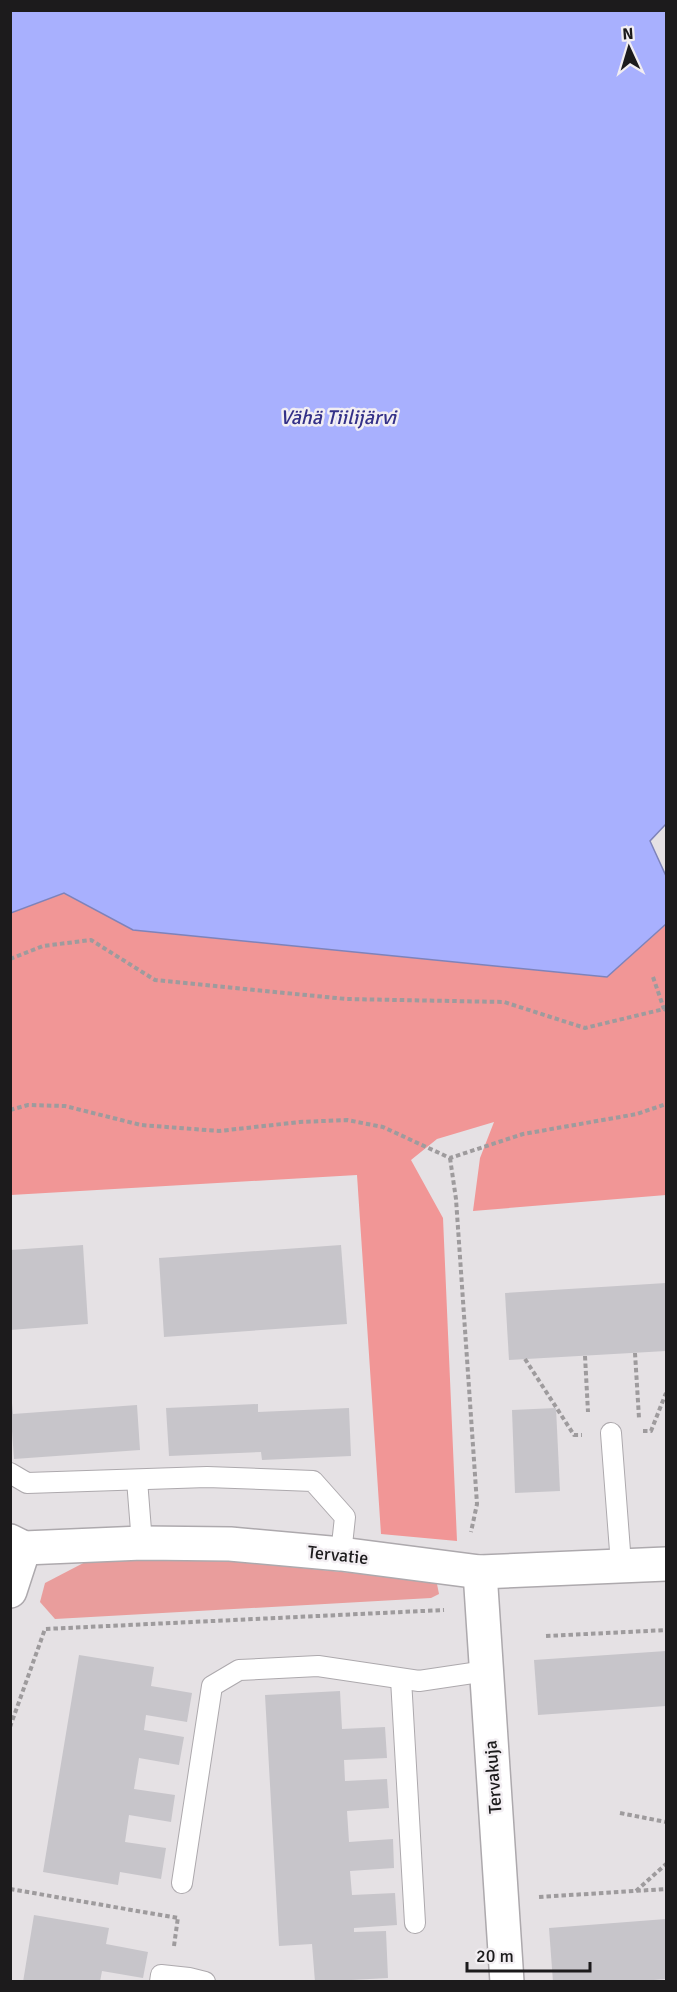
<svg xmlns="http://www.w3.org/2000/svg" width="677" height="1992" font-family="Signika,sans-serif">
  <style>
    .green { fill: #e99d9c }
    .forest { fill: #f19696 }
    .water { fill: #a8b0fe; stroke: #7e83ba; stroke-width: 1.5 }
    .building { fill: #c7c5ca }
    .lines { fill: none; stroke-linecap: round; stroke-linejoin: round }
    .lane-casing { stroke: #ada9ad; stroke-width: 22 }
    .street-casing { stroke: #ada9ad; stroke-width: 36 }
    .path { stroke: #9e9b9d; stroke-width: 4; stroke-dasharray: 4.5 3; stroke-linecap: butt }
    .lane { stroke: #fff; stroke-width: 20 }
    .street { stroke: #fff; stroke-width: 33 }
    .labels { text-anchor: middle; stroke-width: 5; stroke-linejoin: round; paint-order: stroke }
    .street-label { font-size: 18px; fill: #1c1b1c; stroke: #f2eef2 }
    .water-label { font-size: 20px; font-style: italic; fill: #343188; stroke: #f2eef2 }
  </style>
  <rect width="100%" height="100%" fill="#e5e1e4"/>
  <path class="green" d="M 131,1551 L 423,1580 L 437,1584 L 439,1594 L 431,1598 L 55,1619 L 40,1602 L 45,1583 L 93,1558 Z"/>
  <path class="forest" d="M 64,893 L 133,930 L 607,977 L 666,924 L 666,1195 L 473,1211 L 480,1158 L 494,1122 L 437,1139 L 411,1160 L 443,1218 L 457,1541 L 381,1534 L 357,1175 L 11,1195 L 11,913 Z"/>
  <path class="water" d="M 11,10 L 666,11 L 666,824 L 650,841 L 666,876 L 666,924 L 607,977 L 133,930 L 64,893 L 11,913 Z"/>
  <g class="building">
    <path d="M 83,1245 L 88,1324 L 10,1330 L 10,1250 Z"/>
    <path d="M 341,1245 L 347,1324 L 164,1337 L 159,1258 Z"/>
    <path d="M 666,1283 L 666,1351 L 509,1360 L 505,1293 Z"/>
    <path d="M 10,1403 L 12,1403 L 13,1414 L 137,1405 L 140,1450 L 14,1459 Z"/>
    <path d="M 258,1404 L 258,1412 L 349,1408 L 351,1456 L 262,1460 L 261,1452 L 169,1456 L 166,1408 Z"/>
    <path d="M 556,1408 L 560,1491 L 515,1493 L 512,1410 Z"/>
    <path d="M 666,1651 L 666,1706 L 538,1715 L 534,1660 Z"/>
    <path d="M 79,1655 L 154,1667 L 151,1686 L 192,1693 L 187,1722 L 146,1715 L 144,1730 L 184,1737 L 179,1765 L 139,1758 L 134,1789 L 175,1795 L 171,1822 L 129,1815 L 125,1842 L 166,1848 L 161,1879 L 120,1872 L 118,1885 L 43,1872 Z"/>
    <path d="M 340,1691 L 342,1729 L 385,1727 L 387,1758 L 344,1760 L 345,1781 L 387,1779 L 389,1808 L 347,1811 L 349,1842 L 393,1839 L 394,1868 L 350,1871 L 352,1895 L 395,1893 L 397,1925 L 354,1928 L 354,1932 L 386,1931 L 388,1978 L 315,1982 L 312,1944 L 279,1946 L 265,1695 Z"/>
    <path d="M 34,1915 L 109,1928 L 106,1944 L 148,1952 L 143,1978 L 102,1971 L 100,1982 L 23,1982 Z"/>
    <path d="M 666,1919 L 666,1979 L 629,1982 L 553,1982 L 549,1928 Z"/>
  </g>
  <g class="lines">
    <defs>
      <g id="lane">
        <path d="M 611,1433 L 621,1564"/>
        <path d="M 10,1473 L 27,1483 L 207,1477 L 313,1481 L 345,1517 L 341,1554"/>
        <path d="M 137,1480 L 142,1543"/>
        <path d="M 401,1679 L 415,1923"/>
        <path d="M 182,1883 L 212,1686 L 239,1670 L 318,1666 L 419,1681 L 486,1671"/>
        <path d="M 160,1982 L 161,1975 L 189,1978 L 205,1982"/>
      </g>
      <g id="street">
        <path d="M 10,1541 L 24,1548 L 142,1543 L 230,1544 L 341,1554 L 480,1572 L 666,1564"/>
        <path d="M 480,1572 L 507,1982"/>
        <path d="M 10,1591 L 24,1548"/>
      </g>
    </defs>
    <use href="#lane" class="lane-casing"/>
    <use href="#street" class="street-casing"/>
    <g class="path">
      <path d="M 10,959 L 43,946 L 91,940 L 155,980 L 346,999 L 504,1002 L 585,1028 L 664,1009 L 666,1010"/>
      <path d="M 653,977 L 664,1009"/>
      <path d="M 10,1110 L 28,1105 L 65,1106 L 141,1125 L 219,1131 L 300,1122 L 347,1120 L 383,1127 L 450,1158 L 523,1134 L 637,1114 L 666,1104"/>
      <path d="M 450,1158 L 456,1199 L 477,1504 L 471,1532"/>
      <path d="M 635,1353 L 639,1418"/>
      <path d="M 585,1356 L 588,1412"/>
      <path d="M 525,1359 L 574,1435 L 582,1435"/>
      <path d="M 643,1431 L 651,1431 L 666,1393"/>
      <path d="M 546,1636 L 666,1630"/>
      <path d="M 10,1727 L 45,1629 L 444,1610"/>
      <path d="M 620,1813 L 666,1822"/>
      <path d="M 10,1889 L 178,1918"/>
      <path d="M 636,1891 L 666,1864"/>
      <path d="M 539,1897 L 666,1889"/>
      <path d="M 174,1946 L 178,1917"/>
    </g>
    <use href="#lane" class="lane"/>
    <use href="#street" class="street"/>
  </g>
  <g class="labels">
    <g class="street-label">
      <text transform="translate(338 1555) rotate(6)" y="6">Tervatie</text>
      <text transform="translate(493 1777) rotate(-94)" y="6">Tervakuja</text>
    </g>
    <g class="water-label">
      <text x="338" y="424">Vähä Tiilijärvi</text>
    </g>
  </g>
  <rect width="677" height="1992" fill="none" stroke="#1c1b1c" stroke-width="24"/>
  <g transform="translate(629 48) rotate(356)" stroke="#f2eef2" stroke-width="4.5" paint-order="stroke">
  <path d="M0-4.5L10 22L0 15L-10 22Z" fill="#1c1b1c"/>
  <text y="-9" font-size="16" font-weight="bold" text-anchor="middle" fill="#1c1b1c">N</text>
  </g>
  <path d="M467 1962v9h123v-9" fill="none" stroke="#1c1b1c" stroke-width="3"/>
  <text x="476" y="1962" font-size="18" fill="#1c1b1c" stroke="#f2eef2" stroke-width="4.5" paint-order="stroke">20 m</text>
</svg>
